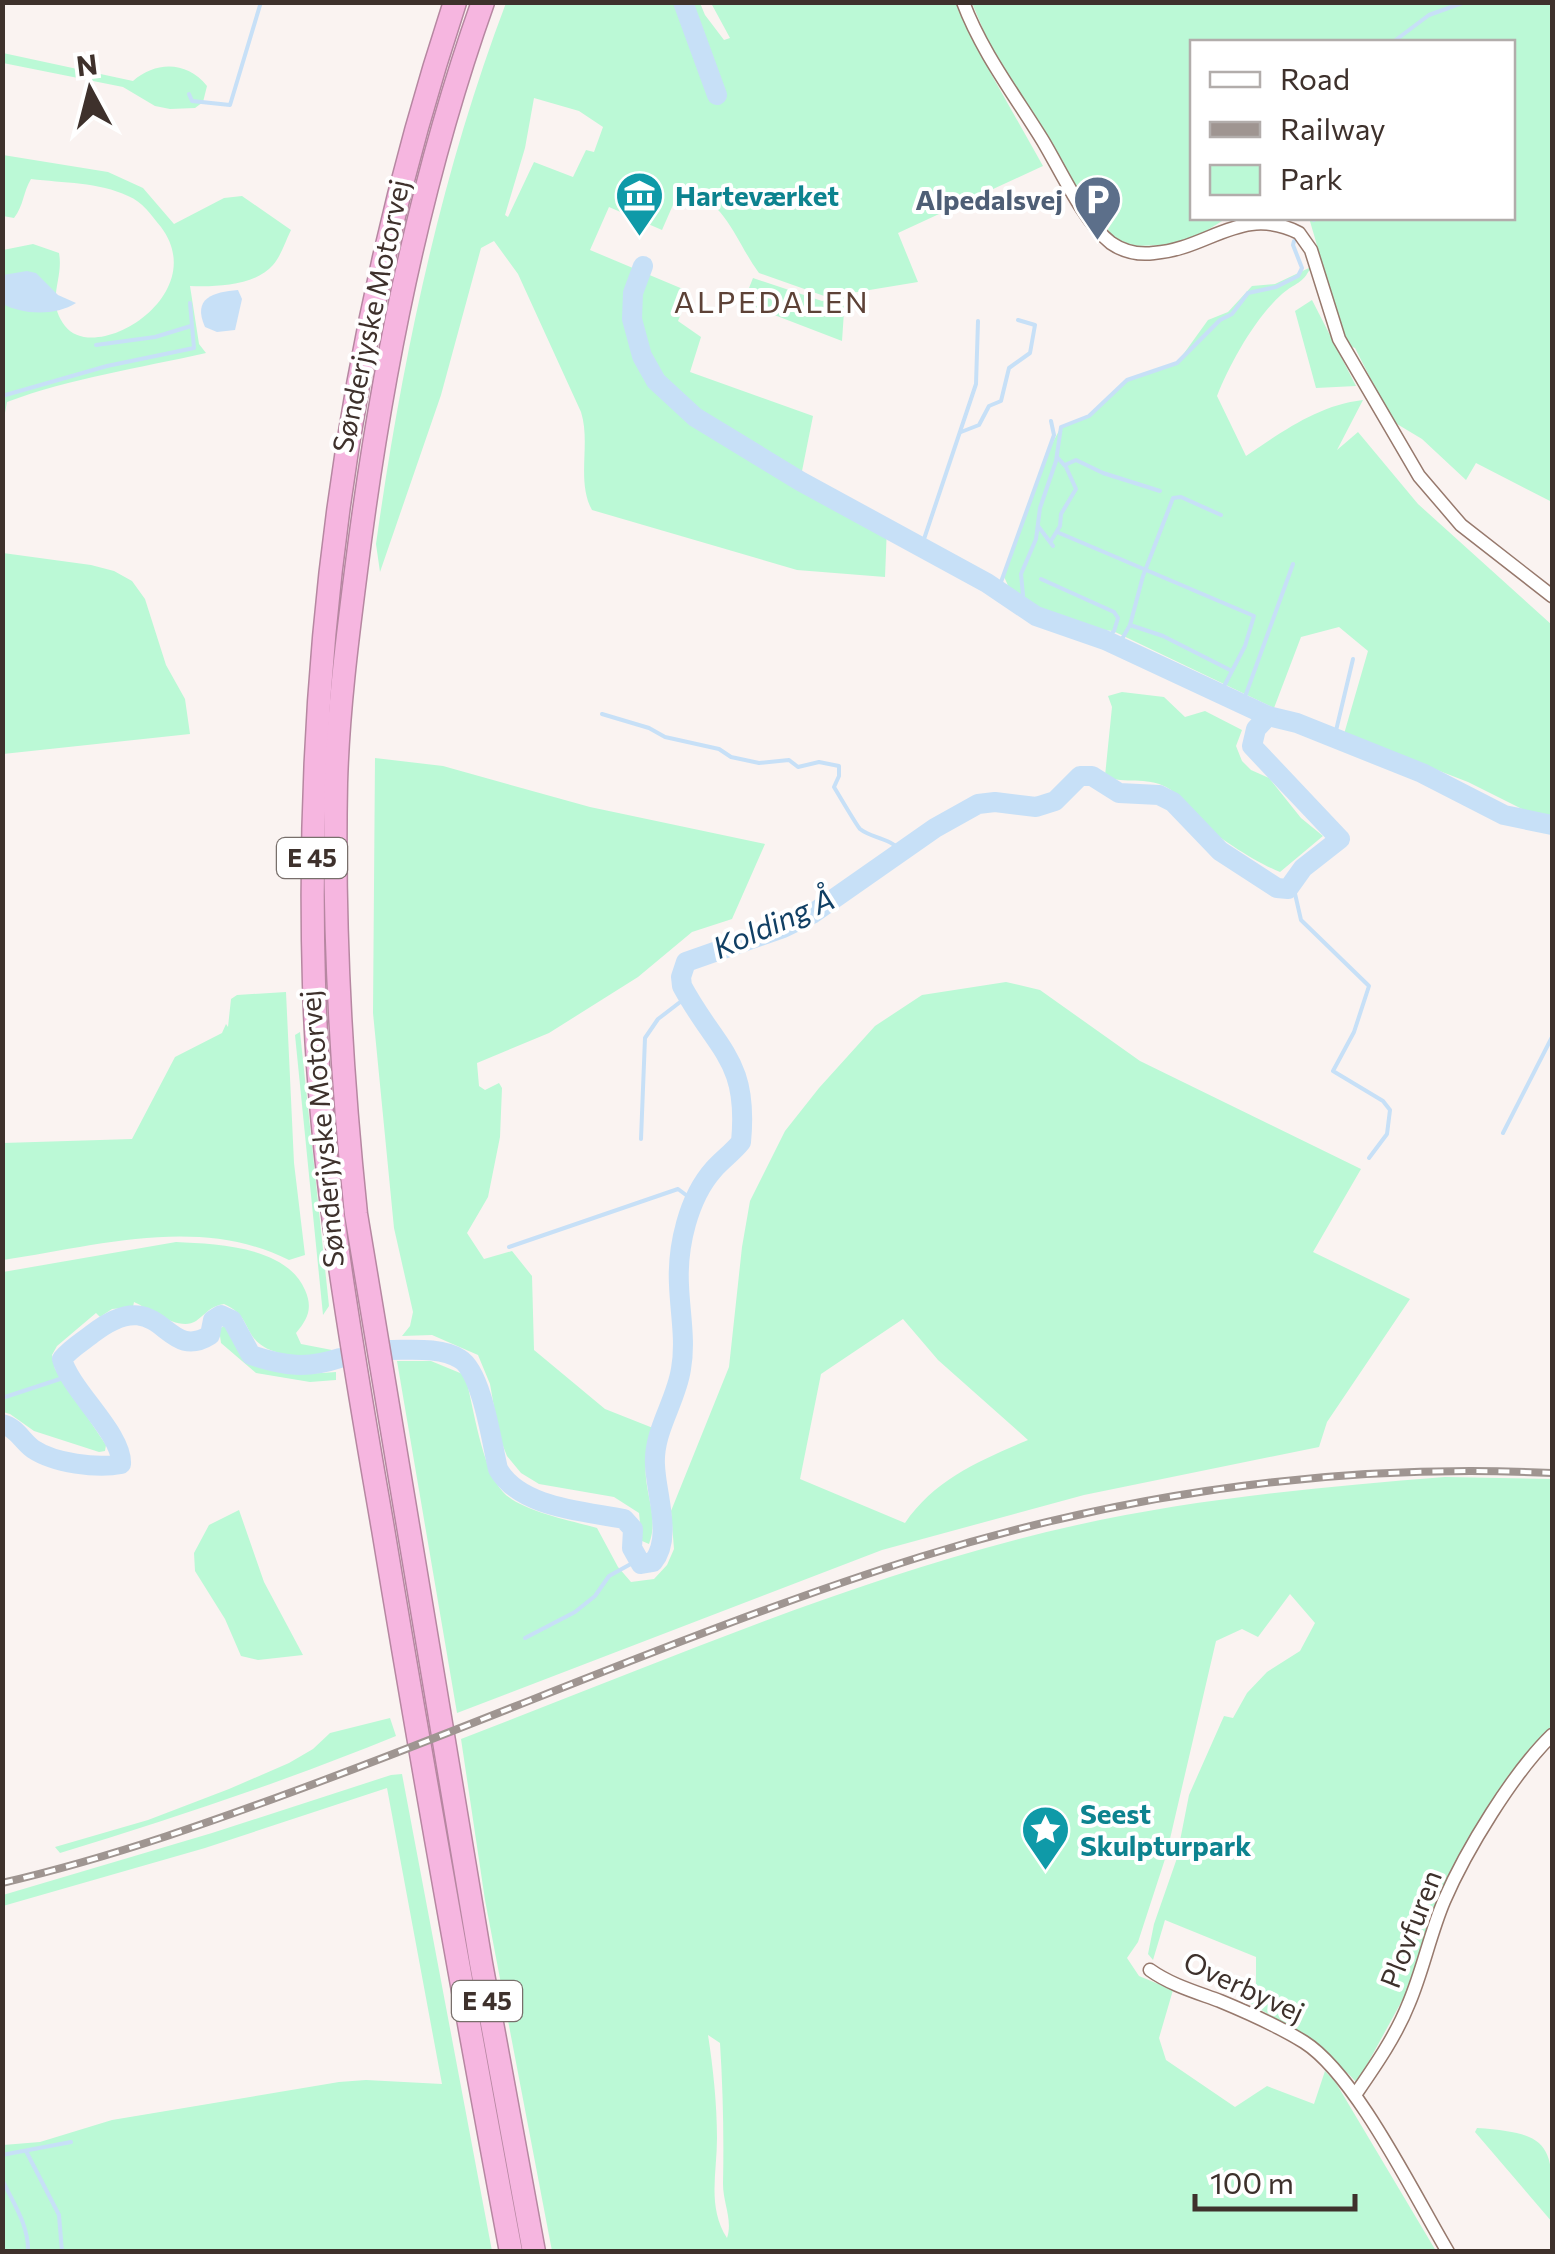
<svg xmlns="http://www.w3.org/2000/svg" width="1555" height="2254" font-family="Commissioner,sans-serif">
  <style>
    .green { fill: #bbf9d6; fill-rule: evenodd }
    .water { fill: #c7e0f7 }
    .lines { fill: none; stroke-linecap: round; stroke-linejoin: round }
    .stream { stroke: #c7e0f7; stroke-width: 4 }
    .river { stroke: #c7e0f7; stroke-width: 20 }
    .minor-casing { stroke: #97796d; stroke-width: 15 }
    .motorway-casing { stroke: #b687a1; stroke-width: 25 }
    .minor { stroke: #fff; stroke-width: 12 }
    .motorway { stroke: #f6b6e0; stroke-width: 22 }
    .rail-casing { stroke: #9f9591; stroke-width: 8 }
    .rail { stroke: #fff; stroke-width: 4; stroke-dasharray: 11; stroke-linecap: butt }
    .labels { text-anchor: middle; stroke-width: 8; stroke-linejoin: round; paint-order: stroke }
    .shield { fill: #fff; stroke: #786f6b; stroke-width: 2.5 }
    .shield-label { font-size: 25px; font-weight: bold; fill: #3e312c }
    .culture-label { font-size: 28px; font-weight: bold; fill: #0d838f; stroke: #fff; text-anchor: start }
    .service-label { font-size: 28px; font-weight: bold; fill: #4e5e75; stroke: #fff; text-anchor: end }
    .street-label { font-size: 28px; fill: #3e312c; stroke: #fff }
    .neighbourhood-label { font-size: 30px; letter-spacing: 2.5px; fill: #5d4237; stroke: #fff }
    .water-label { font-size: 30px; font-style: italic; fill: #103f64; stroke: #fff }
  </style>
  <rect width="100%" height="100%" fill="#faf3f1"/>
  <g class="green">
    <path d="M 506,3 L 700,3 L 705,15 L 724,40 L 730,38 L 711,3 L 959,3 L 989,59 L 990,72 L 1043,166 L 898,233 L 918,282 L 827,297 L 759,273 C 736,242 727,203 687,189 L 683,199 L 676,198 L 662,230 L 609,207 L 590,250 L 690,292 L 678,321 L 701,337 L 690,372 L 813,416 L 800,481 L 887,526 L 885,577 L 797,570 L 592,510 C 576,481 591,443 581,412 L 518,274 L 494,241 L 481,248 L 441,395 L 380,572 L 376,544 C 402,360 440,177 506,3 ZM 534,98 L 579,111 L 603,127 L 594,152 L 586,150 L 573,177 L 534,162 L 508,217 L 505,215 L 525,148 Z"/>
    <path d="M 972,3 L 1552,3 L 1552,502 L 1476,463 L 1466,480 L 1422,439 L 1392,421 L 1355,348 L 1347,345 C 1331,303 1322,260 1309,218 L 1512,218 L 1512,42 L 1192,42 L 1192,218 L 1227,218 L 1201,234 L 1168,245 L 1133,246 L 1115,238 L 1092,212 L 988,41 Z"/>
    <path d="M 3,53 L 133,81 C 156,61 187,61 207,86 L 203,102 L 195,108 L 170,109 L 155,106 L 123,87 L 3,63 Z"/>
    <path d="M 3,155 L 108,172 L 143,188 L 174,224 L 224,198 L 242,196 L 291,230 C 285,242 281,256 273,265 C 255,286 215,287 190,286 L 199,344 L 206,353 C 140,368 71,378 7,402 L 3,424 L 3,250 L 33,244 L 59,253 C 64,280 45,300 65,326 C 96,366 212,295 161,227 C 151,215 143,202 128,196 C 99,182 63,183 31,179 C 23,192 24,205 14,218 L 3,216 Z"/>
    <path d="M 1311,267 C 1302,285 1296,282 1282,294 C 1255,318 1230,363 1217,396 L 1246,456 C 1283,431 1319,405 1363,400 L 1337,450 L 1358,432 L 1418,504 L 1552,625 L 1552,817 L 1528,812 L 1468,782 L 1344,734 L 1368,651 L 1339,627 L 1301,637 L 1274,708 L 1113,631 C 1091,629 1029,615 1015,599 C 1010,593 1008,584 1004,577 L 1044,459 L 1061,427 L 1089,416 L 1127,380 L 1177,363 L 1208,320 L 1228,312 L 1252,286 L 1275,284 Z"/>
    <path d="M 753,278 L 822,301 L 845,297 L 842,341 L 743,303 Z"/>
    <path d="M 1312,300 L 1356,386 L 1316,388 L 1295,311 Z"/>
    <path d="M 3,553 L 91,565 L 114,571 L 132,581 L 145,599 L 166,665 L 185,699 L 190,734 L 3,754 Z"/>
    <path d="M 1122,692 L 1164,697 L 1185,717 L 1205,711 L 1242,730 L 1236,746 L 1242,761 L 1251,770 L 1269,778 L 1301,818 L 1323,836 L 1280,872 C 1259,864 1216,837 1200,821 C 1189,810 1180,794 1166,787 C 1146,776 1125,785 1105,776 L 1112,707 L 1108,696 Z"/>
    <path d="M 375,758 L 443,766 L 590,807 L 765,844 L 732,919 L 692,932 L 638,977 L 549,1033 L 477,1063 L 479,1086 L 485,1090 L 499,1083 L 502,1088 L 500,1137 L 488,1197 L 467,1233 L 484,1259 L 512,1251 L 532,1276 L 534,1350 L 605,1409 L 653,1428 C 650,1444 644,1461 646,1478 C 648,1501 658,1520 649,1544 L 642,1541 L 639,1513 L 614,1497 L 539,1484 L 521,1473 L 507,1456 L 499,1436 L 490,1384 L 478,1355 L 432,1335 L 402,1336 L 410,1326 L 413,1312 L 394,1228 L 373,1013 Z"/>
    <path d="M 1006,982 L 1040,990 L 1140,1061 L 1361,1169 L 1313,1252 L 1410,1299 L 1327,1422 L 1319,1447 L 1084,1495 L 882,1550 L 457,1713 L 397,1361 L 431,1361 L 465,1375 C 474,1408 481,1467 503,1492 C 520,1511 572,1521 597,1528 L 618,1567 L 631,1582 L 654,1579 L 667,1565 L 674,1549 L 671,1511 L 729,1367 L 742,1247 L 750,1201 L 785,1131 L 819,1088 L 875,1026 L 922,995 ZM 903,1319 L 938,1360 L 1028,1440 C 981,1460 935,1479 905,1523 L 800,1479 L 821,1374 Z"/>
    <path d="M 286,992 L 294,1163 L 305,1255 L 289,1260 C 199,1215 97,1246 3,1260 L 3,1143 L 132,1139 L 175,1057 L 222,1033 L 226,1024 L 228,1027 L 231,999 L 237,995 Z"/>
    <path d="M 300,1032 L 329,1306 L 323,1315 L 295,1035 Z"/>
    <path d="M 176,1242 C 217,1244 286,1246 305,1290 C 313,1308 308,1319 296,1333 L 301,1344 L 332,1350 C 318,1359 308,1358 292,1356 C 235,1346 259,1319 224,1304 C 210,1306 207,1313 196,1321 C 179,1332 150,1309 134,1302 L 133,1307 L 112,1309 L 100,1317 L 96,1313 L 57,1346 L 52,1355 L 55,1369 L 106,1445 L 105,1451 L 99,1452 L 34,1431 L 10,1414 L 3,1412 L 3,1272 Z"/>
    <path d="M 224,1326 L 228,1327 C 233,1336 238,1347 245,1354 C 266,1377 308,1374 336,1372 L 336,1380 L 310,1382 L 256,1373 L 221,1343 L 219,1329 Z"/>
    <path d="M 1445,1477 L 1552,1479 L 1552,1728 L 1520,1764 L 1462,1856 L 1430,1916 L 1410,1986 L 1357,2083 C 1325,2048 1288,2026 1248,2002 L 1256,1983 L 1256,1957 L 1165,1920 L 1153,1960 L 1148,1954 L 1154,1924 L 1176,1861 L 1189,1795 L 1224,1716 L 1233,1718 L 1247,1693 L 1267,1672 L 1300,1651 L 1315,1623 L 1290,1594 L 1258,1637 L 1242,1629 L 1216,1641 L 1166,1856 L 1138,1942 L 1127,1958 L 1139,1976 L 1173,1990 L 1159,2038 L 1166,2060 L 1235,2107 L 1267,2086 L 1314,2104 L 1325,2071 L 1336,2083 L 1436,2251 L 552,2251 L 485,1900 L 461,1739 C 662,1662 866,1572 1077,1525 C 1198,1498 1321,1487 1445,1477 ZM 708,2035 L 720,2043 C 723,2090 724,2137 723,2184 C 723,2203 733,2220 727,2238 C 707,2207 717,2173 717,2138 C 717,2104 713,2067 708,2035 Z"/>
    <path d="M 239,1510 L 264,1582 L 303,1655 L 258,1660 L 241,1656 L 225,1619 L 195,1571 L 194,1553 L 209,1525 Z"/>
    <path d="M 390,1718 L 396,1736 C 286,1781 174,1818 60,1853 L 55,1847 L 148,1820 L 229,1789 L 289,1763 L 313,1749 L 330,1733 Z"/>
    <path d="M 402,1774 L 492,2251 L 3,2251 L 3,2145 L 40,2142 L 112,2120 L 339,2082 L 366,2080 L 442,2084 L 387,1788 L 205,1848 L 3,1906 L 3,1895 L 212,1833 L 391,1775 Z"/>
    <path d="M 1477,2128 C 1555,2133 1553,2148 1552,2222 L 1475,2132 Z"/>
  </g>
  <g class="water">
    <path d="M 27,271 L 36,273 L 58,295 L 76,303 C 56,316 23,315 3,304 L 3,275 Z"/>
    <path d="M 238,290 L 242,299 L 235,330 L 217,332 L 205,327 C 192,298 213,292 238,290 Z"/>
  </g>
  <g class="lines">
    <g class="stream">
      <path d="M 1393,42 L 1429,15 L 1465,2"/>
      <path d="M 189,94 L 192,101 L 230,105 L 261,2"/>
      <path d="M 1313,218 L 1314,220"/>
      <path d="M 96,345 L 155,337 L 191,326"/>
      <path d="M 2,396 L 107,366 L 194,348 L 190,303"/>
      <path d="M 961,432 L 979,425 L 989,406 L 1001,401 L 1009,368 L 1030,353 L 1035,325 L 1018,320"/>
      <path d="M 1065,465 L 1076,460 L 1103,473 L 1160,491"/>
      <path d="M 1038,526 L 1053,546"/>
      <path d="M 1057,532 L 1254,616 L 1245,646 L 1220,694"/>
      <path d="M 1051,541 L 1060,526 L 1061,514 L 1076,489 L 1066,467 L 1057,457"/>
      <path d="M 921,548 L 976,384 L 978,321"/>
      <path d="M 1041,579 L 1114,612 L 1118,618 L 1114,631 L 1105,640"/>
      <path d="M 1002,593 L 1001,582 L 1054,435 L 1051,421"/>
      <path d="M 1017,605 L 1023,595 L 1021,574 L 1036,539 L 1040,508 L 1056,461 L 1061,427 L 1089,416 L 1127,380 L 1177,363 L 1220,320 L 1232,314 L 1248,293 L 1276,287 L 1298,276 L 1302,268 L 1293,245 L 1294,241"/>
      <path d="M 1130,625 L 1163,636 L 1230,670"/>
      <path d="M 1118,646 L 1130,625 L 1143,576 L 1173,498 L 1181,497 L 1221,515"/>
      <path d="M 1242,705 L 1293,564"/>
      <path d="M 602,714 L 649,728 L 665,737 L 719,749 L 731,757 L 759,763 L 789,760 L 798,767 L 819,762 L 839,766 L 839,776 L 834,787 C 837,792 857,826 860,829 C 871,838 888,837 904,852"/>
      <path d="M 1334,739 L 1353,659"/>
      <path d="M 1293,885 L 1301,920 L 1369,986 L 1354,1032 L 1333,1071 L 1383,1101 L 1390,1110 L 1387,1134 L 1369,1158"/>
      <path d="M 1503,1133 L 1552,1037"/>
      <path d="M 641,1139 L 645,1038 L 658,1019 L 688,996"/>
      <path d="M 509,1247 L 678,1189 L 694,1201"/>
      <path d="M 2,1398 L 69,1376"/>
      <path d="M 525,1638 L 575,1612 L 595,1596 L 609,1576 L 638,1560"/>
      <path d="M 26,2151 L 59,2215 L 62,2252"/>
      <path d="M 2,2155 L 71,2142"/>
      <path d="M 2,2179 C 13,2203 29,2225 28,2252"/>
    </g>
    <g class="river">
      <path d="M 683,2 L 717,95"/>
      <path d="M 643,266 L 633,293 L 632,319 L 642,356 L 656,381 L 695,417 L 800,481 L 987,583 L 1036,616 L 1105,640 L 1268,716 L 1297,723 L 1422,773 L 1504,815 L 1552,825"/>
      <path d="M 390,1350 C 411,1350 442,1347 460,1359 C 482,1372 492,1444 498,1469 C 520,1508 584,1511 624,1519 L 633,1529 L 632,1548 L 641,1564 L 653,1562 C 673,1537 656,1495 655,1465 C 653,1431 676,1402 681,1369 C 686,1341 680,1313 679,1285 C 677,1247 688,1198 714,1169 C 722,1160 733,1152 741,1142 C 749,1059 717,1051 682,986 L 681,977 L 686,962 L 783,928 L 812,914 L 935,828 L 978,804 L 995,802 L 1036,807 L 1055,801 L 1080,776 L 1092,776 L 1119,793 L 1159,795 L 1173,802 L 1220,851 L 1277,888 L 1288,889 L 1303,868 L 1340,839 L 1252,746 L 1256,729 L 1268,716"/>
      <path d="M 2,1424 C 16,1427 22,1441 33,1449 C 54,1463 97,1469 121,1464 C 123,1434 70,1390 62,1359 C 71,1348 82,1342 92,1334 C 163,1279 163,1365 210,1335 L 213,1320 L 221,1315 L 232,1320 L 251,1355 C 284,1366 307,1369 340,1358"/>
    </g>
    <defs>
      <g id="minor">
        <path d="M 963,2 C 981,51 1016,97 1043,141 C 1061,171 1084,222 1111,243 C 1124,252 1138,255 1154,253 C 1209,249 1242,204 1299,233 L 1311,250 L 1339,339 L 1419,476 L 1461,525 L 1552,596"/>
        <path d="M 1150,1970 C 1171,1985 1196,1992 1220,2001 C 1249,2013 1278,2026 1304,2042 C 1356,2075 1414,2195 1448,2252"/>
        <path d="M 1355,2095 C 1375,2066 1396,2036 1409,2003 C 1423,1970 1430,1934 1444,1901 C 1466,1850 1513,1773 1552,1735"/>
      </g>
      <g id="motorway">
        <path d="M 455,2 C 350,322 304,648 314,984 C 319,1168 352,1349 383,1529 C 423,1771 466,2011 511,2252"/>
        <path d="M 483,2 C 418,185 380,379 356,571 C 347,641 338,712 336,783 C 333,927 341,1071 356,1214 L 481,1963 L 534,2252"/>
      </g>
    </defs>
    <use href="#minor" class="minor-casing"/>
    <use href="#motorway" class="motorway-casing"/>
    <use href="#minor" class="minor"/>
    <use href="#motorway" class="motorway"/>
    <defs>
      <path id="rail" d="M 2,1883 C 114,1857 220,1819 327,1779 C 524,1706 719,1620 920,1557 C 1125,1493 1338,1463 1552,1473"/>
    </defs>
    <use href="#rail" class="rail-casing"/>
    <use href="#rail" class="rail"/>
  </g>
  <defs>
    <symbol id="museum-pin" viewBox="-11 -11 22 30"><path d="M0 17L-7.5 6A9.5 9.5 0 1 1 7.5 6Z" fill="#0f9aa8" stroke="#fff"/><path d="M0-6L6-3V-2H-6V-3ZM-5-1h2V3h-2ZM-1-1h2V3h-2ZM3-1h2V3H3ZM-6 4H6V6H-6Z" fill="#fff"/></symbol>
    <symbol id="parking-pin" viewBox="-11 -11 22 30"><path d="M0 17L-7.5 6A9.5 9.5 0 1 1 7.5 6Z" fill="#5c6f8a" stroke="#fff"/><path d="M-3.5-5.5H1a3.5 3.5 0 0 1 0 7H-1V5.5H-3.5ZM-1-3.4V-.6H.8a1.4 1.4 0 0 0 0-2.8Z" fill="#fff"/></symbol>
    <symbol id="sight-pin" viewBox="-11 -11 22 30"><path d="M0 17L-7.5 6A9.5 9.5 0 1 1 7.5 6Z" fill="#0f9aa8" stroke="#fff"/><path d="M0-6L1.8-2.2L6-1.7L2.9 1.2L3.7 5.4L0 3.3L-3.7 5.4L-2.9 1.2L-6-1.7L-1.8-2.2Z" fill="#fff"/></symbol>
  </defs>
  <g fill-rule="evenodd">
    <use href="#museum-pin" x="612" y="168" width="55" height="75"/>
    <use href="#parking-pin" x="1070" y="172" width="55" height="75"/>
    <use href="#sight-pin" x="1018" y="1802" width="55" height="75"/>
  </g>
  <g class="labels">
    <g class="shield">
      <rect x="277" y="838" width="70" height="40" rx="8"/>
      <rect x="452" y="1981" width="70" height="40" rx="8"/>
    </g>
    <g class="shield-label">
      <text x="312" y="867">E 45</text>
      <text x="487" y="2010">E 45</text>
    </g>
    <g class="culture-label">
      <text x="675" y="206">Harteværket</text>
      <text x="1080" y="1824">Seest<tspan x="1080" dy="32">Skulpturpark</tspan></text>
    </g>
    <g class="service-label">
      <text x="1063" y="210">Alpedalsvej</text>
    </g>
    <g class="street-label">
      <text transform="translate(371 316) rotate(-78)" y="10">Sønderjyske Motorvej</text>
      <text transform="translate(322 1129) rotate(-95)" y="10">Sønderjyske Motorvej</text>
      <text transform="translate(1411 1929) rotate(-69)" y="10">Plovfuren</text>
      <text transform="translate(1244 1987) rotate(25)" y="10">Overbyvej</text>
    </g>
    <g class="neighbourhood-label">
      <text x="772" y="313">ALPEDALEN</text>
    </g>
    <g class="water-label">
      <text transform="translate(774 924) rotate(-24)" y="10">Kolding Å</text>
    </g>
  </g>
  <rect width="1555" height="2254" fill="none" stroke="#3e312c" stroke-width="10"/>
  <rect x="1190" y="40" width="325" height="180" fill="#ffffff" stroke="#b2adab" stroke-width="2.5"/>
  <rect x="1210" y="72" width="50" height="15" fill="#ffffff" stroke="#b2adab" stroke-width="2.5"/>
  <text x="1280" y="90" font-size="30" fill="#3e312c">Road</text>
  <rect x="1210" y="122" width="50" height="15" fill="#9f9591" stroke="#b2adab" stroke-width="2.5"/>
  <text x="1280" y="140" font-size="30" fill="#3e312c">Railway</text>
  <rect x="1210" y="165" width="50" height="30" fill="#bbf9d6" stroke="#b2adab" stroke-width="2.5"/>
  <text x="1280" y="190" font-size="30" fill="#3e312c">Park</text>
  <g transform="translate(90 90) rotate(353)" stroke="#ffffff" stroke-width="8" paint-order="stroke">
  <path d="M0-8L18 38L0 25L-18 38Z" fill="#3e312c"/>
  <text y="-15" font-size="28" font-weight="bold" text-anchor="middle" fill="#3e312c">N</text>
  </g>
  <path d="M1195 2194v15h160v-15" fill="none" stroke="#3e312c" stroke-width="5"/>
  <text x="1210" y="2194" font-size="30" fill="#3e312c" stroke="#ffffff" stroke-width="8" paint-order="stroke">100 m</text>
</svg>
